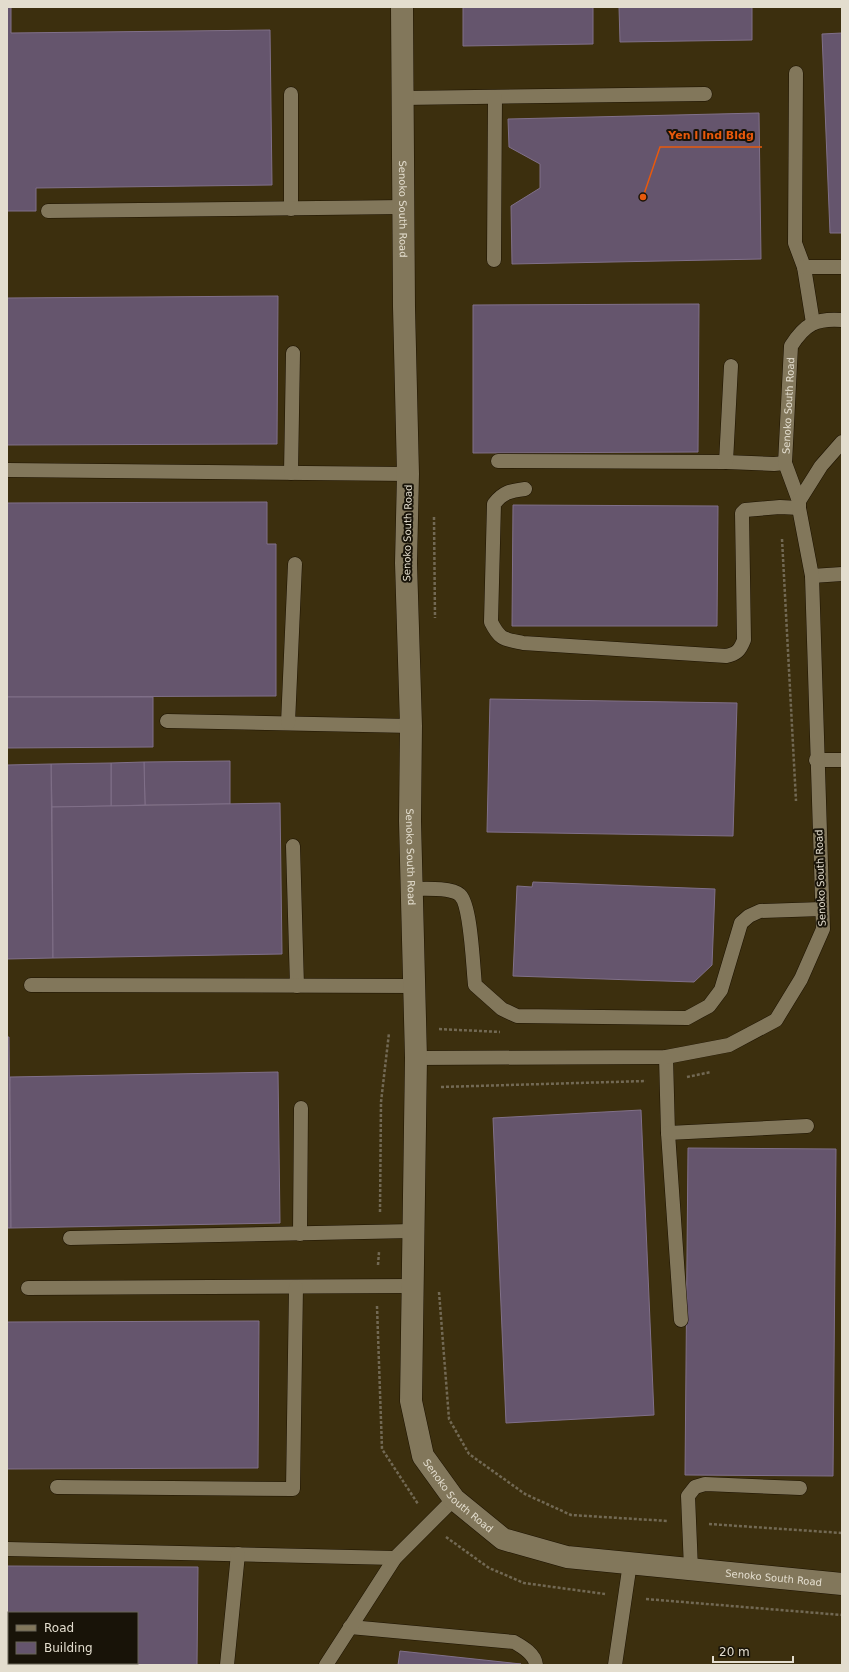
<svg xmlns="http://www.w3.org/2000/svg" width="849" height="1672" font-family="'DejaVu Sans',sans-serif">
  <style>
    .built { fill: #3c2f0e; fill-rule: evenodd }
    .building { fill: #65556d; stroke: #807089; fill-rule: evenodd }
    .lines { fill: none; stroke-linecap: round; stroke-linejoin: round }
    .lane-casing { stroke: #1c1200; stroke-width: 15 }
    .street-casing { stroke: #1c1200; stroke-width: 23 }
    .path { stroke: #726954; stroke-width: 2.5; stroke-dasharray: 3 2; stroke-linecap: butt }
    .lane { stroke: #82775b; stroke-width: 14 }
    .street { stroke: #82775b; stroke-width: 22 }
    .labels { text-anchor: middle; stroke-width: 4; stroke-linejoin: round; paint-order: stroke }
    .street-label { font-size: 10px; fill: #e3ddce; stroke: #181308 }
    .leader { fill: none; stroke: #e8590c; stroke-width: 1.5 }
    .callout-dot { fill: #e8590c; stroke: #181308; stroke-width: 1.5 }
    .callout-label { font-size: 11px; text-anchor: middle; font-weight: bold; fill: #e8590c; stroke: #181308; stroke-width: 4; stroke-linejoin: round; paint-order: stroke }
  </style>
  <rect width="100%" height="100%" fill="#342a11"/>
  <path class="built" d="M 7,7 L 842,7 L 842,1665 L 7,1665 ZM 9,1613 L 137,1613 L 137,1663 L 9,1663 Z"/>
  <g class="building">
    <path d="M 7,7 L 11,7 L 11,33 L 270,30 L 272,185 L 36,188 L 36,211 L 7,211 Z"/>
    <path d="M 463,7 L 593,7 L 593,44 L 463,46 Z"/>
    <path d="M 619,7 L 752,7 L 752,40 L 620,42 Z"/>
    <path d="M 842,33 L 842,233 L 830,233 L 822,34 Z"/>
    <path d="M 759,113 L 761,259 L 512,264 L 511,206 L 540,188 L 540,164 L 509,147 L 508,119 Z"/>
    <path d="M 278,296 L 277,444 L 7,445 L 7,298 Z"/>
    <path d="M 699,304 L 698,452 L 473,453 L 473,305 Z"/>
    <path d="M 267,502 L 267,544 L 276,544 L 276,696 L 7,697 L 7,503 Z"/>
    <path d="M 513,505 L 718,506 L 717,626 L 512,626 Z"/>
    <path d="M 7,697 L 153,697 L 153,747 L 7,748 Z"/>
    <path d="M 490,699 L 737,703 L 733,836 L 487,832 Z"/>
    <path d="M 230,761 L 230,804 L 145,805 L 144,762 Z"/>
    <path d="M 144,762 L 145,805 L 111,806 L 111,763 Z"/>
    <path d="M 111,763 L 111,806 L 52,807 L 51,764 Z"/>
    <path d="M 51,764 L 53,958 L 7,959 L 7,765 Z"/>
    <path d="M 280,803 L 282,954 L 53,958 L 52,807 Z"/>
    <path d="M 533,882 L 715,889 L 712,965 L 694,982 L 513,976 L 517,886 L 532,887 Z"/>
    <path d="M 7,1037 L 9,1037 L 11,1228 L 7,1228 Z"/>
    <path d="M 278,1072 L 280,1223 L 11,1228 L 10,1077 Z"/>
    <path d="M 641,1110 L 654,1415 L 506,1423 L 493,1118 Z"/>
    <path d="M 688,1148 L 836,1149 L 833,1476 L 685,1475 Z"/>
    <path d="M 259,1321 L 258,1468 L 7,1469 L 7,1322 Z"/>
    <path d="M 7,1566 L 198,1567 L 197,1665 L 7,1665 ZM 9,1613 L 137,1613 L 137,1663 L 9,1663 Z"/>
    <path d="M 400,1651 L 521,1664 L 398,1665 Z"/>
  </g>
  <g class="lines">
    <defs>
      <g id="lane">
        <path d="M 796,73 L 795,243 L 804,267 L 813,323"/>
        <path d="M 291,94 L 291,209"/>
        <path d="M 403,98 L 705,94"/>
        <path d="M 48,211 L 404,207"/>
        <path d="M 494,260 L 495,97"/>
        <path d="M 804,267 L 842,267"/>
        <path d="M 498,461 L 726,462 L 774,464 L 785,463"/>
        <path d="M 726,462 L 731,366"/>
        <path d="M 7,470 L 408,474"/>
        <path d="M 291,473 L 293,353"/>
        <path d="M 525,489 C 510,491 503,492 494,504 L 491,622 C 500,640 504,639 523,643 L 726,656 C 737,654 740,650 744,640 L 742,513 L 745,510 L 780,507 L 799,508"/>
        <path id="s1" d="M 799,501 L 785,463 L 791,346 C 805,324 816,318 842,320"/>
        <path d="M 812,576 L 842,574"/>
        <path d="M 167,721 L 411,726"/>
        <path d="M 288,723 L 295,564"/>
        <path d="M 816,760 L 842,760"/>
        <path d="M 293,846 L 297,986"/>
        <path d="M 411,889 C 423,889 451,887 460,895 C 471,905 473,967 475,985 L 502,1009 L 517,1016 L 687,1018 L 709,1006 L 721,990 L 741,923 L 749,916 L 760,911 L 822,909"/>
        <path d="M 31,985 L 415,986"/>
        <path d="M 666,1057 L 668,1133 L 681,1320"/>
        <path d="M 416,1058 L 666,1057 L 729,1045 L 776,1020 L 801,979 L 823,929 L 812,576 L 799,508 L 799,501 L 821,466 L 842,442"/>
        <path d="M 668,1133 L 807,1126"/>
        <path d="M 300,1234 L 301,1108"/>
        <path d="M 70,1238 L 413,1231"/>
        <path d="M 28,1288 L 412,1286"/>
        <path d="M 57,1487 L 293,1489 L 296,1287"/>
        <path d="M 7,1549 L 395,1558"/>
        <path d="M 691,1569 L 688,1496 L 695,1487 L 705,1484 L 800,1488"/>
        <path d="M 350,1627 L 514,1642 C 523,1647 535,1654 536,1665"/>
        <path d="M 227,1665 L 238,1554"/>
        <path d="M 326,1665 L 395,1558 L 454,1499"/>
        <path d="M 615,1665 L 630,1563"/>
      </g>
      <g id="street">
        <path id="s2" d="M 402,7 L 404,307 L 408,474 L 406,563 L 411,726 L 410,821 L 416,1058 L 411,1401 L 423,1456 L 454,1499 L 503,1539 L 567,1557 L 842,1584"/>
      </g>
    </defs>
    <use href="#lane" class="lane-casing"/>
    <use href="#street" class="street-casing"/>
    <g class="path">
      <path d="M 434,517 L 435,618"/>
      <path d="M 782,539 L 796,801"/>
      <path d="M 439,1029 L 500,1032"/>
      <path d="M 687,1077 L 711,1072"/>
      <path d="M 441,1087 L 646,1081"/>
      <path d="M 380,1212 L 381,1102 L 389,1033"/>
      <path d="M 378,1265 L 379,1252"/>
      <path d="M 439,1292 L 449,1419 L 469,1454 L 525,1494 L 571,1515 L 668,1521"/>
      <path d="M 377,1306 L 382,1449 L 418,1504"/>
      <path d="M 709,1524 L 842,1533"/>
      <path d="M 446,1537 L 489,1568 L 524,1583 L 605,1594"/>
      <path d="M 646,1599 L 842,1615"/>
    </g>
    <use href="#lane" class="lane"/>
    <use href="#street" class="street"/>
  </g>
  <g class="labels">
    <g class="street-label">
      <text dy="4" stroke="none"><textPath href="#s2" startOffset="202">Senoko South Road</textPath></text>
      <text dy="4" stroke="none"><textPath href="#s1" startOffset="98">Senoko South Road</textPath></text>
      <text transform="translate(407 533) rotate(-89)" y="4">Senoko South Road</text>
      <text dy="4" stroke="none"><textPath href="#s2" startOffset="850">Senoko South Road</textPath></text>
      <text transform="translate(820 878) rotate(-92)" y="4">Senoko South Road</text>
      <text dy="4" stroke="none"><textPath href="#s2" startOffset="1504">Senoko South Road</textPath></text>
      <text dy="4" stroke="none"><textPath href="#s2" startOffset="1841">Senoko South Road</textPath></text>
    </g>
  </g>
  <path class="leader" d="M643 197L660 147H762"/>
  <circle class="callout-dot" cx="643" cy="197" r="4"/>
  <g class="callout-label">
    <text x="711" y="139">Yen I Ind Bldg</text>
  </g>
  <rect width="849" height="1672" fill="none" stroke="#e3ddce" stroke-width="16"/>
  <rect x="8" y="1612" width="130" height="52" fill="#181308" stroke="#696457"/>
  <rect x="16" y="1625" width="20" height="6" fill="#82775b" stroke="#696457"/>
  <text x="44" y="1632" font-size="12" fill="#e3ddce">Road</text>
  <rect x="16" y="1642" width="20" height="12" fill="#65556d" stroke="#696457"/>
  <text x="44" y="1652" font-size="12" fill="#e3ddce">Building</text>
  <path d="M713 1656v6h80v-6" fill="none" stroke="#e3ddce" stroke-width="2"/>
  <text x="719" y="1656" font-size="12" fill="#e3ddce" stroke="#181308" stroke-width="3" paint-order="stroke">20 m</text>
</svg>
